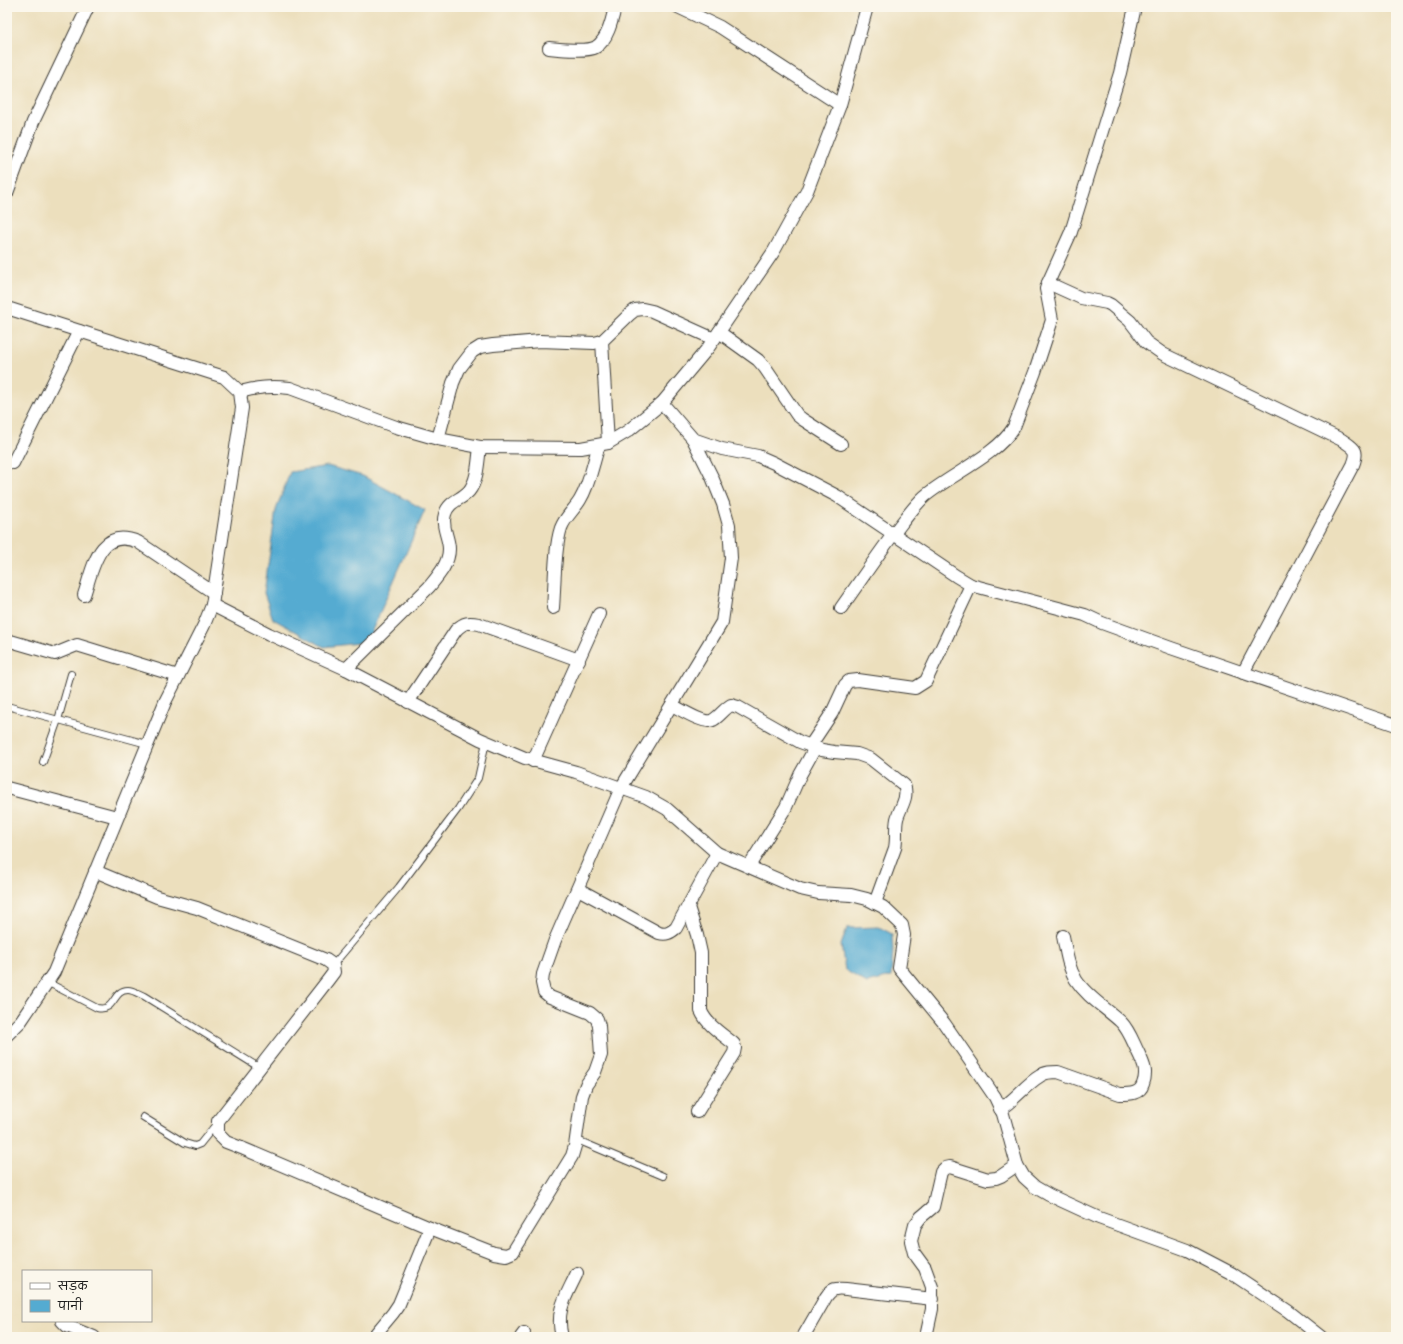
<svg xmlns="http://www.w3.org/2000/svg" width="1403" height="1344" font-family="Caveat,'Playpen Sans Deva',sans-serif">
  <style>
    .water { fill: #54abd1; stroke: #386476 }
    .lines { fill: none; stroke-linecap: round; stroke-linejoin: round }
    .service-casing { stroke: #3b3934; stroke-width: 8 }
    .minor-casing { stroke: #3b3934; stroke-width: 14 }
    .service { stroke: #fff; stroke-width: 6 }
    .minor { stroke: #fff; stroke-width: 12 }
  </style>
  <rect width="100%" height="100%" fill="#fbf7ec"/>
  <filter id="ink" filterUnits="userSpaceOnUse"><feTurbulence type="fractalNoise" baseFrequency=".025" numOctaves="2"/><feDisplacementMap in="SourceGraphic" scale="8" xChannelSelector="R" yChannelSelector="G"/><feConvolveMatrix kernelMatrix="1 2 1 2 8 2 1 2 1" color-interpolation-filters="sRGB"/></filter>
  <filter id="wash" filterUnits="userSpaceOnUse"><feTurbulence type="fractalNoise" baseFrequency=".012" numOctaves="4" result="noise"/><feDisplacementMap in="SourceGraphic" scale="16" xChannelSelector="R" yChannelSelector="G"/><feGaussianBlur stdDeviation="0.9" result="paint"/><feColorMatrix in="noise" values="0 0 0 0 0 0 0 0 0 0 0 0 0 0 0 0 0 1.4 0 .05"/><feComposite in="paint" operator="in"/></filter>
  <g filter="url(#wash)">
    <rect width="100%" height="100%" fill="#ecdfbd"/>
    <g class="water">
      <path d="M 328,466 L 363,476 L 425,510 L 367,642 L 324,647 L 273,619 L 264,593 L 276,510 L 290,472 Z"/>
      <path d="M 879,927 L 892,934 L 893,951 L 891,977 L 867,983 L 845,970 L 841,945 L 847,928 Z"/>
    </g>
  </g>
  <g filter="url(#ink)">
    <g class="lines">
      <defs>
        <g id="service">
          <path d="M 7,706 L 147,744"/>
          <path d="M 43,762 L 58,720 L 71,674"/>
          <path d="M 333,965 L 399,887 L 458,809 L 478,778 L 486,742"/>
          <path d="M 47,982 L 97,1008 C 116,1012 112,990 128,990 C 133,990 139,994 144,996 L 260,1068"/>
          <path d="M 143,1117 L 185,1143 L 195,1146 L 200,1144 L 217,1123"/>
          <path d="M 575,1139 L 663,1176"/>
        </g>
        <g id="minor">
          <path d="M 678,7 L 720,27 L 840,105"/>
          <path d="M 549,48 C 560,49 588,52 596,47 C 608,39 612,20 615,7"/>
          <path d="M 7,193 L 33,122 L 88,7"/>
          <path d="M 1048,283 L 1081,298 L 1107,303 L 1111,305 L 1130,321 L 1146,342 L 1163,354 L 1342,440 C 1355,449 1359,450 1353,465 L 1243,673"/>
          <path d="M 7,308 L 224,377 L 240,392 L 242,408 L 212,605 L 204,625 L 165,702 L 54,972 L 21,1021 L 7,1035"/>
          <path d="M 719,332 L 758,360 L 765,368 L 797,415 L 802,419 L 841,444"/>
          <path d="M 602,341 L 608,443"/>
          <path d="M 240,392 C 258,387 271,386 290,388 L 396,427 L 438,439 L 480,447 L 581,448 L 608,443 L 628,431 L 662,403 L 708,348 L 774,251 L 807,191 L 840,105 L 867,7"/>
          <path d="M 662,403 L 693,439 L 722,449 L 758,456 L 774,463 L 837,496 L 956,576 L 971,585 L 1085,615 L 1102,623 L 1171,648 L 1396,725"/>
          <path d="M 438,439 L 453,383 L 459,369 L 472,352 L 480,347 L 493,345 L 540,341 L 594,343 L 602,341 L 630,314 L 635,310 L 643,309 L 652,311 L 714,339"/>
          <path d="M 13,463 L 79,331"/>
          <path d="M 84,595 C 93,568 99,526 138,542 L 214,593"/>
          <path d="M 212,605 L 269,634 L 346,669 L 480,739 L 525,758 L 576,772 L 646,797 L 667,809 L 717,853 L 800,889 L 818,893 L 851,895 L 867,899 L 883,907 L 902,925 L 904,935 L 899,968 L 944,1023 L 995,1097 L 1003,1114 L 1017,1165 L 1024,1177 L 1035,1187 L 1049,1195 L 1099,1218 L 1187,1250 L 1231,1273 L 1288,1311 L 1321,1337"/>
          <path d="M 553,608 C 555,585 554,549 561,528 C 565,517 574,510 580,500 C 590,484 593,463 599,445"/>
          <path d="M 841,608 C 861,580 880,551 901,524 C 909,514 916,504 925,496 C 950,475 997,455 1014,427 L 1035,372 L 1052,320 L 1046,289 L 1048,283 L 1071,232 L 1120,73 L 1135,7"/>
          <path d="M 7,640 L 55,654 L 77,645 L 178,676"/>
          <path d="M 346,669 L 429,587 C 438,576 449,564 449,549 C 449,537 441,527 445,514 C 449,501 461,500 469,491 C 478,480 478,461 480,447"/>
          <path d="M 408,702 L 456,630 C 464,622 469,622 479,624 L 579,660"/>
          <path d="M 672,705 C 680,709 705,725 713,720 C 720,716 724,709 731,705 L 738,707 L 800,742 L 822,750 L 834,752 L 857,754 L 871,759 L 904,785 C 909,798 900,807 897,819 C 895,828 897,838 895,848 L 875,903"/>
          <path d="M 810,746 L 832,713 L 845,685 L 849,681 L 858,680 L 915,688 L 926,681 L 971,585"/>
          <path d="M 533,761 L 599,614"/>
          <path d="M 7,788 L 117,817"/>
          <path d="M 749,866 L 786,807 L 800,775 L 815,748"/>
          <path d="M 95,871 L 157,897 L 197,908 L 326,960 L 333,965 L 334,972 L 328,980 L 218,1121 L 218,1134 L 226,1142 L 244,1149 L 430,1228 L 494,1253 L 506,1255 L 513,1252 L 572,1156 L 575,1146 L 582,1096 L 586,1085 L 595,1072 L 601,1055 L 599,1026 L 597,1019 L 590,1013 L 550,997 L 544,992 L 542,983 L 543,974 L 555,940 L 621,788 L 722,622 L 731,558 L 729,525 L 723,504 L 712,477 L 693,439"/>
          <path d="M 578,889 L 659,933 C 666,935 670,933 676,928 L 717,853"/>
          <path d="M 688,907 L 697,935 L 701,953 L 701,1011 C 707,1025 722,1034 734,1044 L 735,1048 L 734,1053 L 697,1112"/>
          <path d="M 1000,1109 C 1015,1100 1025,1085 1040,1076 C 1045,1072 1052,1072 1058,1072 L 1120,1094 C 1130,1094 1140,1094 1143,1084 C 1148,1071 1143,1063 1138,1052 C 1133,1042 1129,1030 1121,1022 C 1106,1008 1087,997 1076,980 C 1068,967 1066,951 1063,936"/>
          <path d="M 62,1321 L 67,1326 L 94,1337"/>
          <path d="M 373,1337 L 393,1313 L 399,1304 L 430,1228"/>
          <path d="M 521,1337 L 524,1333"/>
          <path d="M 562,1337 C 555,1310 566,1297 577,1273"/>
          <path d="M 803,1337 L 826,1297 C 832,1288 836,1288 846,1289 L 933,1299"/>
          <path d="M 926,1337 L 932,1309 L 932,1287 L 925,1268 L 914,1253 L 911,1241 L 915,1225 L 921,1217 L 933,1207 L 941,1172 L 945,1168 L 950,1167 L 988,1179 L 996,1178 L 1001,1176 L 1017,1165"/>
        </g>
      </defs>
      <use href="#service" class="service-casing"/>
      <use href="#minor" class="minor-casing"/>
      <use href="#service" class="service"/>
      <use href="#minor" class="minor"/>
    </g>
  </g>
  <rect width="1403" height="1344" fill="none" stroke="#fbf7ec" stroke-width="24"/>
  <rect x="22" y="1270" width="130" height="52" fill="#fbf7ec" stroke="#a29f99"/>
  <rect x="30" y="1283" width="20" height="6" fill="#ffffff" stroke="#a29f99"/>
  <text x="58" y="1290" font-size="12" fill="#1c1c1c">सड़क</text>
  <rect x="30" y="1300" width="20" height="12" fill="#54abd1" stroke="#a29f99"/>
  <text x="58" y="1310" font-size="12" fill="#1c1c1c">पानी</text>
</svg>
